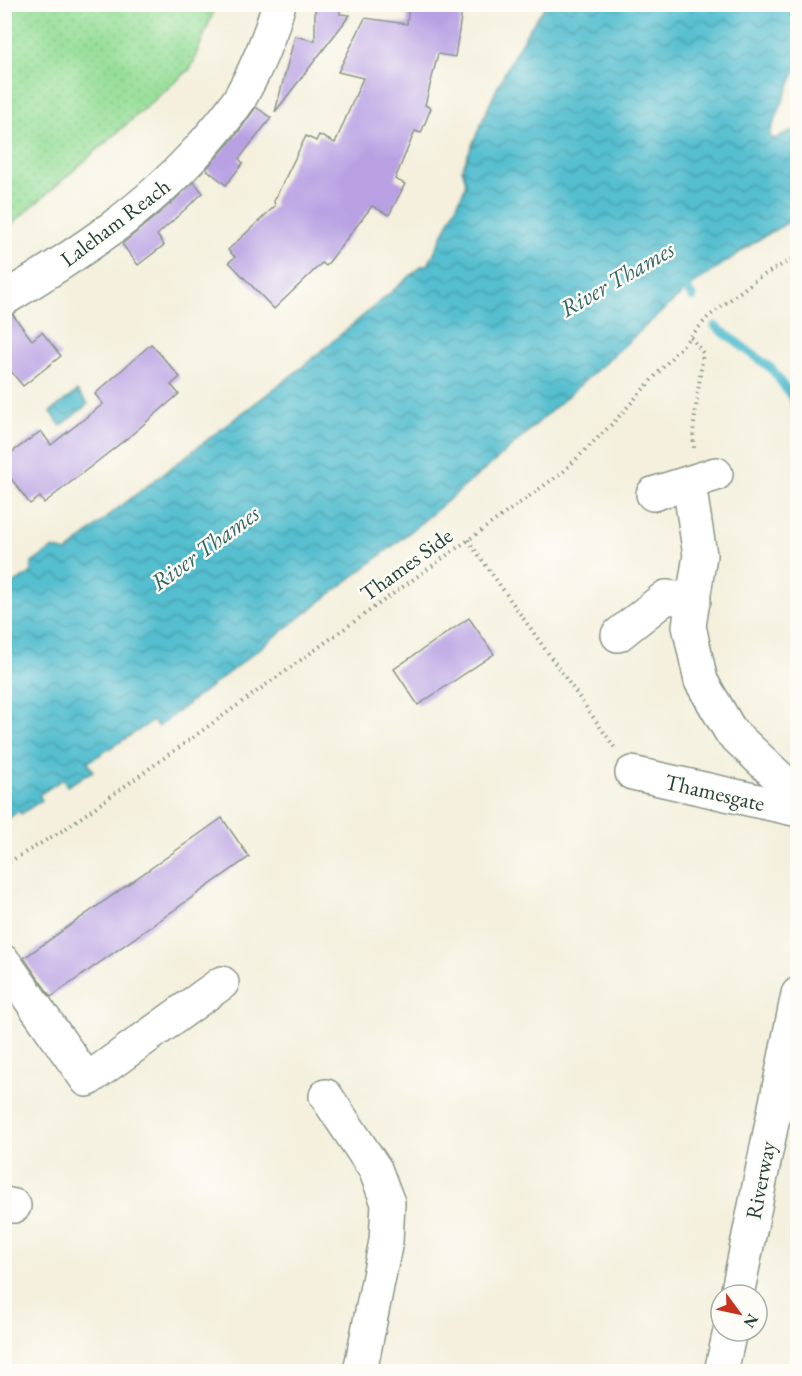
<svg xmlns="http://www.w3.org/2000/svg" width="802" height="1376" font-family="'EB Garamond',serif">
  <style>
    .grass { fill: url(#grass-dots); stroke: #5a8e66; stroke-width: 1.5 }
    .water { fill: url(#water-waves); stroke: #3a7e82; stroke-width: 1.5 }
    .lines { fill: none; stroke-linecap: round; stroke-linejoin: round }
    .stream { stroke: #54becf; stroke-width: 9 }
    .building { fill: #b8a0e3 }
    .minor-casing { stroke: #8a9688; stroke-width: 36 }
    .path { stroke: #8a9688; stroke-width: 4; stroke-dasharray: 1.5 4.5; stroke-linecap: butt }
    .minor { stroke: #fff; stroke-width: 33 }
    .labels { text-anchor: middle; stroke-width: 5; stroke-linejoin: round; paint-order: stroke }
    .street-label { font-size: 22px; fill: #1f3d34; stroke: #fdfcf7 }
    .water-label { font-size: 24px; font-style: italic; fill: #2f6462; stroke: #fdfcf7 }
  </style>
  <defs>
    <pattern id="grass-dots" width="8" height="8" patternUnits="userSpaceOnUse" patternTransform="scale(1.5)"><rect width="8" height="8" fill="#96de98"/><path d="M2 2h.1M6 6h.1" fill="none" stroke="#81bf84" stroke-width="1.8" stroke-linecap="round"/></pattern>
    <pattern id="water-waves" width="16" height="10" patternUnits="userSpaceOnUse" patternTransform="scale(1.5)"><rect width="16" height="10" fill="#54becf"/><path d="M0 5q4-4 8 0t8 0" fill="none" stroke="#459ca9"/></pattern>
  </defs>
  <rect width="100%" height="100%" fill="#fdfcf7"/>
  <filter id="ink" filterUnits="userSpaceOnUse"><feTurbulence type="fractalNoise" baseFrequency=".0167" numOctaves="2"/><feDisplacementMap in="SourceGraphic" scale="12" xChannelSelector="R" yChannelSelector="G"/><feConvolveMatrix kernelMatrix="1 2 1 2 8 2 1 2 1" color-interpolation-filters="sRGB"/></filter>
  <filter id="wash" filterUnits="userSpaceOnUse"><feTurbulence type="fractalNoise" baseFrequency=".008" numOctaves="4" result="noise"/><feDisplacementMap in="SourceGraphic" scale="24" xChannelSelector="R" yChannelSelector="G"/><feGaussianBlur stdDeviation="1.35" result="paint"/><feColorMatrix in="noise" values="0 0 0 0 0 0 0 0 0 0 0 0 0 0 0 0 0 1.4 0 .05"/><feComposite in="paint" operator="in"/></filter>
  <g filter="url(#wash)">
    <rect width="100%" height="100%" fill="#f4f0dd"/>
    <path class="grass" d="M 5,4 L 216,5 L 191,68 L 5,230 Z"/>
    <g class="water">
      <path d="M 546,5 L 797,5 L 797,67 L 769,135 L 774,139 L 797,129 L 797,217 L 758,240 L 687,289 L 501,456 L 398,542 L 158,727 L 153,721 L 88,762 L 93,771 L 67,786 L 63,779 L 39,795 L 42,800 L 21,814 L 19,811 L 6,820 L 7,823 L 5,825 L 5,589 L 31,573 L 32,563 L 53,548 L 67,552 L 113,512 L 301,368 L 422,266 L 428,265 L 464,190 L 466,182 L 462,169 C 486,112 509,54 546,5 Z"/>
      <path d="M 77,391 L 88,404 L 61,426 L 50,412 Z"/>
    </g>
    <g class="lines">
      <g class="stream">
        <path d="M 679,280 L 693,297"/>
        <path d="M 715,326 L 772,369 L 798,406"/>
      </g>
    </g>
    <g id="blocks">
      <g class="building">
        <path d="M 315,4 L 340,4 L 340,14 L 350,15 L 275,112 L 295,36 L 315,41 Z"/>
        <path d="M 409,4 L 463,4 L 455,57 L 438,54 L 425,105 L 431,108 L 421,133 L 415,131 L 395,179 L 405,184 L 389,215 L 372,206 L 326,266 L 322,263 L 274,309 L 229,262 L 235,257 L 228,250 L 275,206 L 274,201 L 306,136 L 316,141 L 319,135 L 335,143 L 363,78 L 338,72 L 365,18 L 407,24 Z"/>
        <path d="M 256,107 L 271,118 L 239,159 L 243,163 L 226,185 L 206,169 L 237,134 Z"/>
        <path d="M 194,182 L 203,193 L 157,235 L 164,245 L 138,265 L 122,244 L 170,204 Z"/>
        <path d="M 13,315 L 32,340 L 42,332 L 61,356 L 23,386 L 4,363 L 4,318 Z"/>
        <path d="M 151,344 L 180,377 L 171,385 L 179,394 L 130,436 L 44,503 L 40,497 L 30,504 L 4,469 L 4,458 L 41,431 L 51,445 L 103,404 L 95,394 Z"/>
        <path d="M 469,618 L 494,654 L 418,705 L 394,669 Z"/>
        <path d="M 222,818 L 249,857 L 51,997 L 24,958 Z"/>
      </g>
    </g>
  </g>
  <g filter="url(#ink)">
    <use href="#blocks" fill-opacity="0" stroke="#8a9688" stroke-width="1.5"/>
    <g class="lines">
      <defs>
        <g id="minor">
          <path d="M 4,299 C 78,254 146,210 203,145 C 216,130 230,114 240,98 C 256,70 270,36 279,4"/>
          <path d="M 689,484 L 700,555 L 689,626 L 701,681 L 731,732 L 786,784 L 798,799"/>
          <path d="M 653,494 L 716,474"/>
          <path d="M 618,635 L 666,597 L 694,600"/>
          <path d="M 632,773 L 798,810"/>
          <path d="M 4,962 L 87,1080 L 222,983"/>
          <path d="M 326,1096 L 375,1169 L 388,1203 L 386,1241 L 360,1372"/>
          <path d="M 4,1204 L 14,1206"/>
          <path d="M 737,1295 L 798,994"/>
          <path d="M 721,1372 L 730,1331"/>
        </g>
      </defs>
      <use href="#minor" class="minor-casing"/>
      <g class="path">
        <path d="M 691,337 L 703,353 L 693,431 L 694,448"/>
        <path d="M 468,540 L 615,748"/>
        <path d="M 4,865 L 65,829 L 563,472 L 614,422 L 708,317 L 758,278 L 798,256"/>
      </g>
      <use href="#minor" class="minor"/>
    </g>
  </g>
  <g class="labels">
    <g class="street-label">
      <text transform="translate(115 222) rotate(-37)" y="8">Laleham Reach</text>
      <text transform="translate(406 564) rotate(-36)" y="8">Thames Side</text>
      <text transform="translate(715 792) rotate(13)" y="8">Thamesgate</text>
      <text transform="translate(760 1180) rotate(-79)" y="8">Riverway</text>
    </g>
    <g class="water-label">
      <text transform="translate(617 279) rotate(-30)" y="8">River Thames</text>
      <text transform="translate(205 548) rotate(-36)" y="8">River Thames</text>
    </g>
  </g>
  <rect width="802" height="1376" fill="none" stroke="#fdfcf7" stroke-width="24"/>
  <g transform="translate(739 1313) rotate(123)"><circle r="28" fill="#fdfcf7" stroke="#a4b0a9" stroke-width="1.5"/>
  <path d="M0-4.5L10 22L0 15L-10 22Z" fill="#c8321e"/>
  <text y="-9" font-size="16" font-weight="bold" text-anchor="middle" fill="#1f3d34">N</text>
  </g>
</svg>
